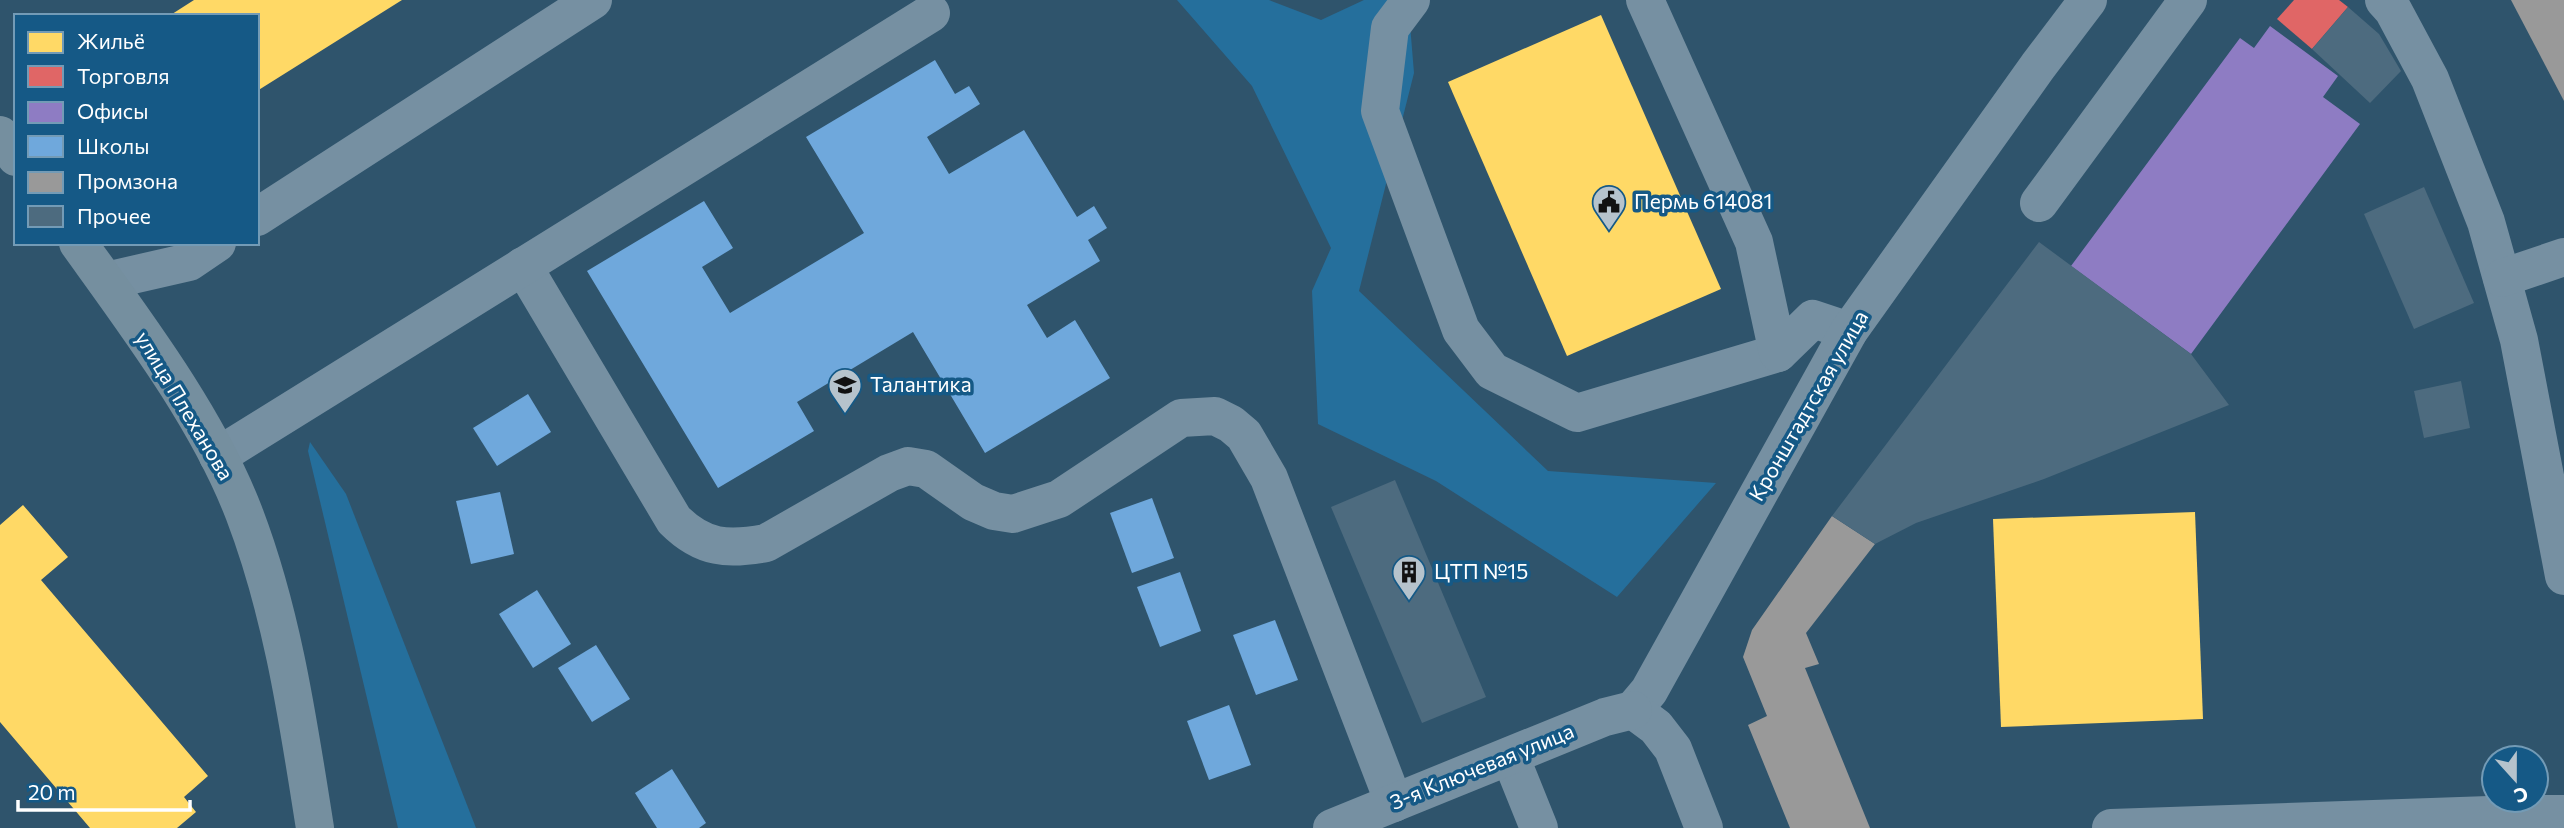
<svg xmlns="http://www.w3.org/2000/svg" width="2564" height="828" font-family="Commissioner,sans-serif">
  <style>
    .green { fill: #256f9c }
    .homes { fill: #ffd966 }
    .shops { fill: #e06666 }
    .offices { fill: #8e7cc3 }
    .schools { fill: #6fa8dc }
    .industry { fill: #999 }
    .building { fill: #4d6b7f }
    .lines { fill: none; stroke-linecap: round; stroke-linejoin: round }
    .minor { stroke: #7690a2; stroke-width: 38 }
    .major { stroke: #758f9f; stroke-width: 38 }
    .labels { text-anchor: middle; stroke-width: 7; stroke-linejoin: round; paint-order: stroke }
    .poi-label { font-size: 21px; fill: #fff; stroke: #155986; text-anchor: start }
    .street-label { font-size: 21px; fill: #fff; stroke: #155986 }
  </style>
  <rect width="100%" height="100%" fill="#2f546c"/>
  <g class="green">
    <path d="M 1177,0 L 1269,0 L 1321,20 L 1364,0 L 1408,0 L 1414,73 L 1359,291 L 1548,471 L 1716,483 L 1617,597 L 1436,481 L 1318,424 L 1312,291 L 1331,248 L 1252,86 Z"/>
    <path d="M 310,442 L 346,494 L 476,828 L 398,828 L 308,451 Z"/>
  </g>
  <g class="homes">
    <path d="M 194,0 L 402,0 L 257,91 L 257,16 L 169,16 Z"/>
    <path d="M 1601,15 L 1721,289 L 1567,356 L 1448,82 Z"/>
    <path d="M 23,505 L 68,557 L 41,580 L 208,776 L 184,797 L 196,812 L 177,828 L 90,828 L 0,722 L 0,525 Z"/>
    <path d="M 2195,512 L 2203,719 L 2001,727 L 1993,519 Z"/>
  </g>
  <path class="shops" d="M 2294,0 L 2339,0 L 2348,7 L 2312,49 L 2277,19 Z"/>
  <path class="offices" d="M 2270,26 L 2338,76 L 2323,97 L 2360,124 L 2191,354 L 2071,266 L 2240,38 L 2254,48 Z"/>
  <g class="schools">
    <path d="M 935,60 L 955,94 L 969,86 L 980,104 L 927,137 L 949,174 L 1024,130 L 1077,217 L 1094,206 L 1107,228 L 1088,240 L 1100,261 L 1027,305 L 1047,338 L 1075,320 L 1110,378 L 985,453 L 913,332 L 797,402 L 814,431 L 718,488 L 587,271 L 704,201 L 733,248 L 702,267 L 730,313 L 864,233 L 806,137 Z"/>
    <path d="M 528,394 L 551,432 L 497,466 L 473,428 Z"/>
    <path d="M 500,492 L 514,554 L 471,564 L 456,501 Z"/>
    <path d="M 1152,498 L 1174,558 L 1132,573 L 1110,513 Z"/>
    <path d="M 1180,572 L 1201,631 L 1160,647 L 1137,587 Z"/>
    <path d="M 537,590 L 571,644 L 533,668 L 499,614 Z"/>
    <path d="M 1275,620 L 1298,680 L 1256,695 L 1233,635 Z"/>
    <path d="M 596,645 L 630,699 L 592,722 L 558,668 Z"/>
    <path d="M 1229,705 L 1251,765 L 1209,780 L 1187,721 Z"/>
    <path d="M 672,769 L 706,823 L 699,828 L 657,828 L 635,793 Z"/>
  </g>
  <g class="industry">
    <path d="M 2511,0 L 2564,0 L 2564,101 Z"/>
    <path d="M 1832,516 L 1875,544 L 1806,633 L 1819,664 L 1805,668 L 1870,828 L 1790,828 L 1748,725 L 1767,716 L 1743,657 L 1752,630 Z"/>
  </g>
  <g class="building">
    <path d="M 2348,7 L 2379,34 L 2401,71 L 2370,103 L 2312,49 Z"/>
    <path d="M 2424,187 L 2474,303 L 2414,329 L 2364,214 Z"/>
    <path d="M 2039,242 L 2191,354 L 2229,405 L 2044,479 L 1916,523 L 1875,544 L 1832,516 Z"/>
    <path d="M 2461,381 L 2470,428 L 2424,438 L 2414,391 Z"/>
    <path d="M 1395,480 L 1486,697 L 1422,723 L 1331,507 Z"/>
  </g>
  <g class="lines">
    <g class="minor">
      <path d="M 1411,0 L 1390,28 L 1380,111 L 1461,330 L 1492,371 L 1577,413 L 1778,353"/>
      <path d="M 1645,0 L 1754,242 L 1778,353 L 1813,319 L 1849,331"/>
      <path d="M 2384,0 L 2393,10 L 2430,79 L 2486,222 L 2519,340 L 2564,576"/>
      <path d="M 2039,203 L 2188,0"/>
      <path d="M 257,217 L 593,0"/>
      <path d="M 523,266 L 674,520 C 703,549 728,550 766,543 L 889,473 L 908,466 L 926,469 L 973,502 L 994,511 L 1013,514 L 1059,499 L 1181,418 L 1215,416 L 1231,424 L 1244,435 L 1269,478 L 1394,803"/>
      <path d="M 2502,278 L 2564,257"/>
      <path d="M 106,281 L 189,262 L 217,243"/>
      <path d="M 218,456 L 931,13"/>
      <path d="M 1633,710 L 1649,691 L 1849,331 L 2038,66 L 2088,0"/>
      <path d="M 1633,710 L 1656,727 L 1673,749 L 1704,828"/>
      <path d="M 1510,756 L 1539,828"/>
      <path d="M 1332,828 L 1605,717 L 1633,710"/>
      <path d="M 2111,828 L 2518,814 L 2564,814"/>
    </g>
    <g class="major">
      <path d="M 0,135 L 16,157"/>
      <path d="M 78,243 C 137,325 208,419 244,513 C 283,615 298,721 315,828"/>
    </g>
  </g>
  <defs>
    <symbol id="civic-pin" viewBox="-11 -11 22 30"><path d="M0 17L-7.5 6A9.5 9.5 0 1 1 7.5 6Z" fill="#b6c3cc" stroke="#155986"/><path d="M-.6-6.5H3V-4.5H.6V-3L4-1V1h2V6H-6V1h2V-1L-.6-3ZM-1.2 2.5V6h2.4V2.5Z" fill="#111"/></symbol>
    <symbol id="school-pin" viewBox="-11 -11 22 30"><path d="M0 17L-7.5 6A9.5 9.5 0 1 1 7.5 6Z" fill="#b6c3cc" stroke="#155986"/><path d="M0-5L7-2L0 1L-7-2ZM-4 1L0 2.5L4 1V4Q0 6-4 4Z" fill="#111"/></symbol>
    <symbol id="building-pin" viewBox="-11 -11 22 30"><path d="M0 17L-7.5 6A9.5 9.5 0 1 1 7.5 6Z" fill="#b6c3cc" stroke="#155986"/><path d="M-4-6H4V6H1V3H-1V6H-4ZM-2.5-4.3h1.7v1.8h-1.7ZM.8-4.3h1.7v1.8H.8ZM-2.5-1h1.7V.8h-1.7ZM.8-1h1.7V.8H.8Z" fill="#111"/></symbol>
  </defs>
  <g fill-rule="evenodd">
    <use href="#civic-pin" x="1590" y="183" width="38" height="52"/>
    <use href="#school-pin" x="826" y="366" width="38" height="52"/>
    <use href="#building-pin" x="1390" y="553" width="38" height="52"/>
  </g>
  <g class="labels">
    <g class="poi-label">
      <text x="1634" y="209">Пермь 614081</text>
      <text x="870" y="392">Талантика</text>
      <text x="1434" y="579">ЦТП №15</text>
    </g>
    <g class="street-label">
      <text transform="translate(184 406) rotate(59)" y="7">улица Плеханова</text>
      <text transform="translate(1809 406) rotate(-60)" y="7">Кронштадтская улица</text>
      <text transform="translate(1482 767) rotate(-22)" y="7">3-я Ключевая улица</text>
    </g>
  </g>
  <rect x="14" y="14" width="245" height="231" fill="#155986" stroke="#739bb6" stroke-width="2"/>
  <rect x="28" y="32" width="35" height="21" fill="#ffd966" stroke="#739bb6" stroke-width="2"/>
  <text x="77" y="49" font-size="21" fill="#ffffff">Жильё</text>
  <rect x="28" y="66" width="35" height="21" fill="#e06666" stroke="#739bb6" stroke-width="2"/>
  <text x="77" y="84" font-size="21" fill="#ffffff">Торговля</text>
  <rect x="28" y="102" width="35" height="21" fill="#8e7cc3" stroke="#739bb6" stroke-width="2"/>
  <text x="77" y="119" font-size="21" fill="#ffffff">Офисы</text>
  <rect x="28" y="136" width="35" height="21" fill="#6fa8dc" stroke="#739bb6" stroke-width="2"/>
  <text x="77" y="154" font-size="21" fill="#ffffff">Школы</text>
  <rect x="28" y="172" width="35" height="21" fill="#999999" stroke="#739bb6" stroke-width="2"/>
  <text x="77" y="189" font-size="21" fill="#ffffff">Промзона</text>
  <rect x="28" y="206" width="35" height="21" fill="#4d6b7f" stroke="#739bb6" stroke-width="2"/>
  <text x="77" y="224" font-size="21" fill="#ffffff">Прочее</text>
  <g transform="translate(2515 779) rotate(159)"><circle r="33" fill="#155986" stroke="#739bb6" stroke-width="2"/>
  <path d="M0-5L12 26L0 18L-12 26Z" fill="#b6c3cc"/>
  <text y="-10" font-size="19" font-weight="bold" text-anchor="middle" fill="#ffffff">С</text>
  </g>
  <path d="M18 800v10h172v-10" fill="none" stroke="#ffffff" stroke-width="3.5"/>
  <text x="28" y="800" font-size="21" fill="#ffffff" stroke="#155986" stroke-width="5" paint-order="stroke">20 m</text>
</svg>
